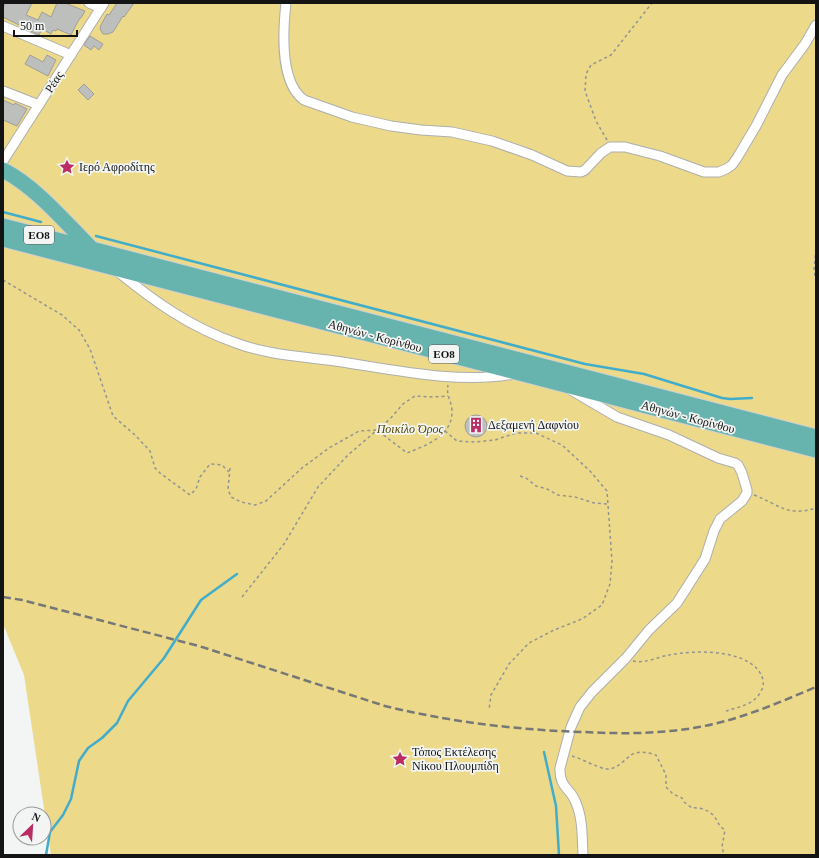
<svg xmlns="http://www.w3.org/2000/svg" width="819" height="858" font-family="'Times New Roman',serif">
  <style>
    .park { fill: #edd98a }
    .lines { fill: none; stroke-linecap: round; stroke-linejoin: round }
    .stream { stroke: #42adca; stroke-width: 2.5 }
    .building { fill: #bdbfbc; stroke: #9d9e9b }
    .minor-casing { stroke: #acafad; stroke-width: 11 }
    .trunk-casing { stroke: #d0d0d0; stroke-width: 17 }
    .path { stroke: #929492; stroke-width: 1.5; stroke-dasharray: 3 3; stroke-linecap: butt }
    .minor { stroke: #fff; stroke-width: 9 }
    .trunk { stroke: #67b4ae; stroke-width: 15 }
    .rail { stroke: #767877; stroke-width: 2.5; stroke-dasharray: 8 4; stroke-linecap: butt }
    .labels { text-anchor: middle; stroke-width: 3.5; stroke-linejoin: round; paint-order: stroke }
    .shield { fill: #f2f5f3; stroke: #565856; stroke-width: 1 }
    .shield-label { font-size: 11px; font-weight: bold; fill: #131413 }
    .street-label { font-size: 12px; fill: #131413; stroke: #f2f5f3 }
    .poi-label { font-size: 12px; fill: #131413; stroke: #f2f5f3; text-anchor: start }
    .park-label { font-size: 12px; font-style: italic; fill: #544601; stroke: #f2f5f3 }
  </style>
  <rect width="100%" height="100%" fill="#f2f5f3"/>
  <path class="park" d="M 3,3 L 816,3 L 816,855 L 51,855 L 24,675 L 3,624 Z"/>
  <g class="lines">
    <g class="stream">
      <path d="M 3,212 L 41,222"/>
      <path d="M 96,236 L 585,364 L 644,374 L 722,398 L 730,399 L 752,398"/>
      <path d="M 544,752 L 556,806 L 559,855"/>
      <path d="M 46,855 L 50,832 L 63,815 L 71,799 L 79,761 L 88,748 L 102,738 L 117,723 L 128,701 L 164,658 L 201,600 L 237,574"/>
    </g>
  </g>
  <g class="building">
    <path d="M 5,3 L 32,3 L 26,15 L 38,20 L 42,12 L 51,17 L 57,3 L 65,3 L 85,11 L 81,18 L 80,18 L 76,25 L 71,35 L 57,29 L 56,31 L 53,30 L 51,34 L 42,29 L 39,35 L 3,17 L 3,8 Z"/>
    <path d="M 117,3 L 134,3 L 124,17 L 123,16 L 113,32 L 108,34 L 103,34 L 100,29 L 101,25 L 107,14 L 109,15 Z"/>
    <path d="M 90,36 L 103,44 L 99,50 L 94,46 L 91,50 L 84,45 Z"/>
    <path d="M 30,55 L 43,62 L 47,55 L 56,60 L 48,76 L 25,64 Z"/>
    <path d="M 84,84 L 94,94 L 88,100 L 78,90 Z"/>
    <path d="M 3,100 L 14,105 L 15,103 L 27,109 L 17,126 L 3,120 Z"/>
    <circle cx="476" cy="426" r="11"/>
  </g>
  <g class="lines">
    <defs>
      <g id="minor">
        <path d="M 89,3 L 101,8"/>
        <path d="M 286,3 C 283,30 279,82 304,100 L 352,117 L 391,126 L 421,130 L 452,132 L 492,141 L 532,155 L 567,171 L 581,172 L 585,170 L 601,153 L 610,147 L 625,147 L 660,156 L 704,172 L 719,172 L 726,169 L 732,165 L 737,158 L 756,126 L 782,75 L 805,44 L 816,25"/>
        <path d="M 3,26 L 71,55"/>
        <path d="M 3,91 L 39,105"/>
        <path d="M 3,161 L 104,3"/>
        <path d="M 117,271 C 155,302 190,327 236,343 C 265,354 297,356 328,360 C 386,368 457,385 514,374"/>
        <path d="M 571,390 L 617,417 L 669,435 L 718,458 L 735,463 L 738,465 L 742,473 L 747,490 L 747,493 L 742,501 L 720,519 L 714,531 L 705,559 L 677,603 L 649,630 L 626,658 L 592,692 L 580,707 L 571,727 L 560,768 C 559,788 571,788 576,803 C 583,819 582,838 583,855"/>
      </g>
      <g id="trunk">
        <path d="M 3,170 C 36,187 65,222 91,248"/>
        <path d="M 3,226 L 816,437"/>
        <path d="M 3,239 L 816,450"/>
      </g>
    </defs>
    <use href="#minor" class="minor-casing"/>
    <use href="#trunk" class="trunk-casing"/>
    <g class="path">
      <path d="M 607,140 L 596,121 L 585,91 L 586,74 L 591,65 L 611,55 L 652,3"/>
      <path d="M 816,249 L 814,270 L 816,281"/>
      <path d="M 3,280 L 62,315 L 79,330 L 90,349 L 113,416 L 135,435 L 150,451 L 155,468 L 160,473 L 190,495 L 196,489 L 200,477 L 210,464 L 222,465 L 229,472"/>
      <path d="M 445,431 L 457,441 L 475,442 L 495,440 L 516,433 L 536,433 L 562,445 L 590,471 L 607,491 L 612,561 L 610,584 L 602,605 L 582,619 L 554,630 L 529,643 L 509,664 L 491,695 L 489,710"/>
      <path d="M 230,468 L 228,489 L 231,497 L 241,502 L 255,505 L 266,501 L 302,468 L 329,448 L 359,431 L 377,430 L 407,453 C 427,445 453,436 452,410 C 451,400 446,395 448,385"/>
      <path d="M 520,476 L 526,478 L 536,486 L 547,489 L 558,495 L 575,497 L 594,503 L 608,504"/>
      <path d="M 754,495 C 780,505 787,517 816,508"/>
      <path d="M 242,597 L 284,544 L 318,487 L 348,455 L 390,419 L 403,404 L 415,396 L 433,397 L 448,396"/>
      <path d="M 633,661 C 644,664 658,657 669,655 C 694,650 742,649 759,671 C 764,679 765,685 760,693 C 753,705 738,707 726,711"/>
      <path d="M 572,756 C 583,759 597,768 607,769 C 618,769 624,760 631,755 C 639,750 649,753 656,755 L 666,775 L 666,787 L 673,794 L 682,798 L 684,802 L 692,808 C 699,807 708,810 713,815 C 718,820 717,825 725,830 L 722,847 L 724,855"/>
    </g>
    <use href="#minor" class="minor"/>
    <use href="#trunk" class="trunk"/>
    <path class="rail" d="M 3,597 L 22,600 L 199,646 L 385,706 C 450,722 517,730 584,732 C 622,734 661,734 699,727 C 739,720 778,703 816,687"/>
  </g>
  <defs>
    <symbol id="sight-bare" viewBox="-9 -9 18 18"><path d="M0-6L1.8-2.2L6-1.7L2.9 1.2L3.7 5.4L0 3.3L-3.7 5.4L-2.9 1.2L-6-1.7L-1.8-2.2Z" fill="#b92d64" stroke="#f2f5f3" stroke-width="2.5" paint-order="stroke"/></symbol>
    <symbol id="building-bare" viewBox="-9 -9 18 18"><path d="M-4-6H4V6H1V3H-1V6H-4ZM-2.5-4.3h1.7v1.8h-1.7ZM.8-4.3h1.7v1.8H.8ZM-2.5-1h1.7V.8h-1.7ZM.8-1h1.7V.8H.8Z" fill="#b92d64" stroke="#f2f5f3" stroke-width="2.5" paint-order="stroke"/></symbol>
  </defs>
  <g fill-rule="evenodd">
    <use href="#sight-bare" x="56" y="156" width="22" height="22"/>
    <use href="#building-bare" x="465" y="414" width="22" height="22"/>
    <use href="#sight-bare" x="389" y="748" width="22" height="22"/>
  </g>
  <g class="labels">
    <g class="shield">
      <rect x="24" y="226" width="30" height="18" rx="3"/>
      <rect x="429" y="345" width="30" height="18" rx="3"/>
    </g>
    <g class="shield-label">
      <text x="39" y="239">ΕΟ8</text>
      <text x="444" y="358">ΕΟ8</text>
    </g>
    <g class="street-label">
      <text transform="translate(54 82) rotate(-57)" y="4">Ρέας</text>
      <text transform="translate(375 336) rotate(15)" y="4">Αθηνών - Κορίνθου</text>
      <text transform="translate(688 417) rotate(15)" y="4">Αθηνών - Κορίνθου</text>
    </g>
    <g class="poi-label">
      <text x="79" y="171">Ιερό Αφροδίτης</text>
      <text x="488" y="429">Δεξαμενή Δαφνίου</text>
      <text x="412" y="756">Τόπος Εκτέλεσης<tspan x="412" dy="14">Νίκου Πλουμπίδη</tspan></text>
    </g>
    <g class="park-label">
      <text x="410" y="433">Ποικίλο Όρος</text>
    </g>
  </g>
  <rect width="819" height="858" fill="none" stroke="#131413" stroke-width="8"/>
  <g transform="translate(32 826) rotate(25)"><circle r="19" fill="#f2f5f3" stroke="#999b99"/>
  <path d="M0-3L7 15L0 10L-7 15Z" fill="#b92d64"/>
  <text y="-6" font-size="11" font-weight="bold" text-anchor="middle" fill="#131413">N</text>
  </g>
  <path d="M14 30v6h63v-6" fill="none" stroke="#131413" stroke-width="2"/>
  <text x="20" y="30" font-size="12" fill="#131413" stroke="#f2f5f3" stroke-width="3" paint-order="stroke">50 m</text>
</svg>
